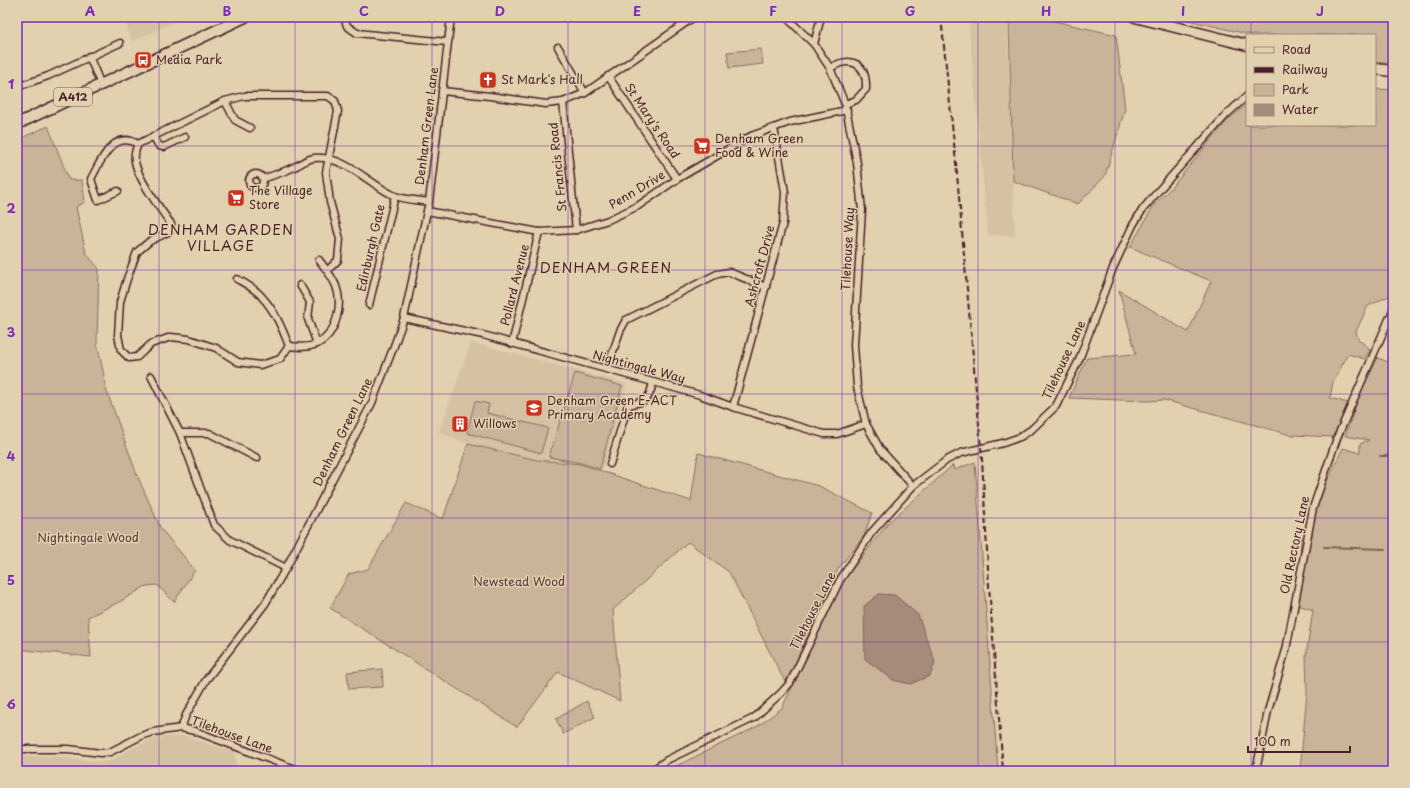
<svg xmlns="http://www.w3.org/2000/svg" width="1410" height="788" font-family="'Playpen Sans',sans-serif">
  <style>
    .built { fill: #d5c2a3 }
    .green { fill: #c9b499; stroke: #8a6a62 }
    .water { fill: #a68b7a; stroke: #81605a }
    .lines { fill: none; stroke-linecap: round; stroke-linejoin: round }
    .stream { stroke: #81605a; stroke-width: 2 }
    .minor-casing { stroke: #4a1f2b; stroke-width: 9 }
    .primary-casing { stroke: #4a1f2b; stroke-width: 13 }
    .minor { stroke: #e2d1ae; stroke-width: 6 }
    .primary { stroke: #e2d1ae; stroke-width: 10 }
    .rail { stroke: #4a1f2b; stroke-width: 2; stroke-dasharray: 6 3; stroke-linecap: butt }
    .grid { fill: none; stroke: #7b2cbf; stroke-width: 1; stroke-opacity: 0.55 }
    .labels { text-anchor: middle; stroke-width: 3; stroke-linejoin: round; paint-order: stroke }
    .shield { fill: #e2d1ae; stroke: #785452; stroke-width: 1 }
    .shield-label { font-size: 11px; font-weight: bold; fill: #4a1f2b }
    .poi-label { font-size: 12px; fill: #4a1f2b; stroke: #e2d1ae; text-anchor: start }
    .street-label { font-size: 12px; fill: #4a1f2b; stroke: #e2d1ae }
    .park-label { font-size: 12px; fill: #5d353c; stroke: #e2d1ae }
    .quarter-label { font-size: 14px; letter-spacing: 1px; fill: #4a1f2b; stroke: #e2d1ae }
    .neatline { fill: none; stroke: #7b2cbf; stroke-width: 1.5 }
    .grid-label { font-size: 13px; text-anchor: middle; font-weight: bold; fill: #7b2cbf }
  </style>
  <rect width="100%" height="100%" fill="#e2d1ae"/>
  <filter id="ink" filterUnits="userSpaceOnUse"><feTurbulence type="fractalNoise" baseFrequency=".025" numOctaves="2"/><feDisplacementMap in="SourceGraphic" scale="8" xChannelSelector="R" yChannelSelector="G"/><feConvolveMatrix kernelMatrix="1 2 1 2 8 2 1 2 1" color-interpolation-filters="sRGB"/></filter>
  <g filter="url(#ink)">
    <g class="built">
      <path d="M 123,17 L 184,17 L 132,42 Z"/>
      <path d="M 968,17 L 1007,17 L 1015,236 L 988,235 Z"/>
      <path d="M 471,342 L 627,384 L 602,471 L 580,464 L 537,460 L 468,444 L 439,432 Z"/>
      <path d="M 186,736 L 220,748 L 235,751 L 236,771 L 17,771 L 17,757 L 54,756 L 101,762 L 113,760 L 134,747 L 153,739 L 163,737 Z"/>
    </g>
    <g class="green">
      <path d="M 1011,17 L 1036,17 L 1116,35 L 1125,109 L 1105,176 L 1078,204 L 1013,181 L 1009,20 Z"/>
      <path d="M 1175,17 L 1393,17 L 1393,64 L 1375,61 L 1375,35 L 1251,35 Z"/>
      <path d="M 761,49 L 763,64 L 729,68 L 727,52 Z"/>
      <path d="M 1375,89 L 1393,90 L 1393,294 L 1368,306 L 1356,331 L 1358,339 L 1370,349 L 1365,359 L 1348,354 L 1333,382 L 1330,398 L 1348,403 L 1333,437 L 1291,435 L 1164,400 L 1148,401 L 1069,398 L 1087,358 L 1136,354 L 1119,290 L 1188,332 L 1211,281 L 1130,247 L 1154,205 L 1171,188 L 1227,121 L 1247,104 L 1247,125 L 1375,125 Z"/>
      <path d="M 48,126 L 69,180 L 82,180 L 85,202 L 76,207 L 86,253 L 99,269 L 97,342 L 104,376 L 105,386 L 137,475 L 161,529 L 195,570 L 174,602 L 157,585 L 146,586 L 121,601 L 88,617 L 91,657 L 17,649 L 17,140 Z"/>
      <path d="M 1378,358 L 1393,364 L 1393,771 L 1300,771 L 1307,692 L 1306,656 L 1313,610 L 1298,605 L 1301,538 L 1312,537 L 1313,510 L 1343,448 L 1360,453 L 1360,444 L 1369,440 L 1345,436 L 1360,393 Z"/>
      <path d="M 575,373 L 622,386 L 600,469 L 581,463 L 549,457 Z"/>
      <path d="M 475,401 L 489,404 L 487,413 L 548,428 L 541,453 L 467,433 Z"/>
      <path d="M 468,444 L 537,460 L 580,464 L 691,501 L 698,453 L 819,486 L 872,513 L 864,536 L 838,569 L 791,673 L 785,682 L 729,572 L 688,542 L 613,610 L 620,701 L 558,672 L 517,727 L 330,608 L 349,574 L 368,569 L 406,503 L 443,519 Z"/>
      <path d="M 975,462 L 998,771 L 668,771 L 674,767 L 758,726 L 782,708 L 840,585 L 889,522 L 953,465 L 954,470 Z"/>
      <path d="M 382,669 L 383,687 L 349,689 L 347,672 Z"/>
      <path d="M 587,701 L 595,717 L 563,734 L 556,719 Z"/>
    </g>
    <path class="water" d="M 879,594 L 895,595 L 918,615 L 935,662 L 930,676 L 910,684 L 893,680 L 865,659 L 864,606 Z"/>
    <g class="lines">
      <g class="stream">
        <path d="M 1380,456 L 1393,456"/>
        <path d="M 1324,547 L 1385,549"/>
      </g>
      <defs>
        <g id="minor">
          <path d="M 786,17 L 814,44 L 830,68 L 845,104 L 857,163 L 862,210 L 854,345 L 857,387 L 866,424 L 880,449 L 913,486"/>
          <path d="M 345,20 L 347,26 L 357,33 L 447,42"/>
          <path d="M 814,44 L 821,17"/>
          <path d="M 558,47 L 585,93"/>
          <path d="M 89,56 L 101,85"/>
          <path d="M 830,68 C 852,55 867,64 866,89 L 856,100 L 845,104"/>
          <path d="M 608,76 L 677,179"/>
          <path d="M 17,87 L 48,76 L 120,43"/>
          <path d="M 442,91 L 490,96 L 546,104 L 563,102 L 585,93 L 694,17"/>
          <path d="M 225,101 L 235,120 L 250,128"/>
          <path d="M 563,102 L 576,230"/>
          <path d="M 153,136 L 159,146 L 164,147 L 185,137"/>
          <circle cx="256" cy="181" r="7"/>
          <path d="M 263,179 C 273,175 284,172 294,167 C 301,164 306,159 314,158 C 344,155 368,183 393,195 C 403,200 418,200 429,202"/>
          <path d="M 118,191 L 98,200 L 91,179 C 100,162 113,129 138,144"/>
          <path d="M 427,211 L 539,232 L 576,230 L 608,220 L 638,206 L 677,179 L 751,136 L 790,122 L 847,110"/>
          <path d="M 237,279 C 246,284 256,289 262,297 C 275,311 282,328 289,346"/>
          <path d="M 300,285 L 310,302 L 308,319 L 317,344"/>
          <path d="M 369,305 L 395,196"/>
          <path d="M 404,318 L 483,335 L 653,382 L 700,395 L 733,407 L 824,434 L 837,434 L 866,424"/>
          <path d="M 512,344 L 539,232"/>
          <path d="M 289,346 L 280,359 L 260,365 L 238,362 L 216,348 L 189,339 L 171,337 L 151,344 L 137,357 L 129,358 L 121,350 L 118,335 L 120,302 L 127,279 L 137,252 L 150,241 L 170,231 L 171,224 C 160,208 139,181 135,162 C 134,155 135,150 138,144 L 225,101 L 244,96 L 328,96 L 335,101 L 338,111 L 326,172 L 330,202 L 340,239 L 338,260 L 328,270"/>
          <path d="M 289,346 C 298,347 308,348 317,344 C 337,334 343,305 336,286 C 332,276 325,268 319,260"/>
          <path d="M 607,369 L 620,331 L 626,320 L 717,274 L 729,272 L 766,287"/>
          <path d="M 151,376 L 180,433 L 214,525 L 230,540 L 286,568"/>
          <path d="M 733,407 L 783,223 L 785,192 L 774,128"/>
          <path d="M 180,433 L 209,433 L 257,458"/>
          <path d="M 610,464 L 628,405 C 647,401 649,401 653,382"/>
          <path d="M 181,728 L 186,715 L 206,680 L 265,604 L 286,568 L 372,403 L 394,346 L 404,318 L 429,202 L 451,17"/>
          <path d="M 17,749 L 68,749 L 101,753 L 110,752 L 141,736 L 153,732 L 181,728 L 195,731 L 300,771"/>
          <path d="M 651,771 L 667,760 L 754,718 L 781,693 L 790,683 L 840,580 L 872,532 L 913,486 L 947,460 L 961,453 L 1003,443 L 1020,437 L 1032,429 L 1056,406 L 1079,360 L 1113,268 L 1133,225 L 1143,209 L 1160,189 L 1226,115 L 1247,96"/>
          <path d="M 1256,771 L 1268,711 L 1286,650 L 1313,508 L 1337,438 L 1393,310"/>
        </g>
        <g id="primary">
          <path d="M 1135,17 L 1247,45"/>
          <path d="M 1375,69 L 1393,71"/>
          <path d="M 17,124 L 245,17"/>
        </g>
      </defs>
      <use href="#minor" class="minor-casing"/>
      <use href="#primary" class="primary-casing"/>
      <use href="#minor" class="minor"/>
      <use href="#primary" class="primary"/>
      <path class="rail" d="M 941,17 L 956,163 L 982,459 L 989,586 L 1003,771"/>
    </g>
  </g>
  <path class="grid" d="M 159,17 L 159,771M 295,17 L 295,771M 432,17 L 432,771M 568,17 L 568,771M 705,17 L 705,771M 842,17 L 842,771M 978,17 L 978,771M 1115,17 L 1115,771M 1251,17 L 1251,35M 1251,125 L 1251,771M 17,146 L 1393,146M 17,270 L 1393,270M 17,394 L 1393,394M 17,518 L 1393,518M 17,642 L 1393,642"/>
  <defs>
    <symbol id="bus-square" viewBox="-11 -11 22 22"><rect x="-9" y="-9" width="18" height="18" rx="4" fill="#c8321e" stroke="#e2d1ae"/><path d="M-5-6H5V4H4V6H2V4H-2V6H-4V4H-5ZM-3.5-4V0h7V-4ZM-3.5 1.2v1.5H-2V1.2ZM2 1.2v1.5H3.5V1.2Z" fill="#fff"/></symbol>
    <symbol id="church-square" viewBox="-11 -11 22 22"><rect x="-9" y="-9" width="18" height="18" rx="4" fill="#c8321e" stroke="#e2d1ae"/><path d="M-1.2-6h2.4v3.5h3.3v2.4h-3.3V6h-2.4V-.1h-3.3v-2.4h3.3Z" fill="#fff"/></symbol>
    <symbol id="supermarket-square" viewBox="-11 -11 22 22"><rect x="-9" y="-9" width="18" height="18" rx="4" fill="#c8321e" stroke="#e2d1ae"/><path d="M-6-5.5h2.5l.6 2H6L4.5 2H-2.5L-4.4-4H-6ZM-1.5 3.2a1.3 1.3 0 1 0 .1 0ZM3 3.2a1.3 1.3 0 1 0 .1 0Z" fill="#fff"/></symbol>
    <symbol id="school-square" viewBox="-11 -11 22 22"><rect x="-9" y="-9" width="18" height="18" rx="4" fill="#c8321e" stroke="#e2d1ae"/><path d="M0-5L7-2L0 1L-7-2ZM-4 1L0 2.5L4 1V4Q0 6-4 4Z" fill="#fff"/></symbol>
    <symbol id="building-square" viewBox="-11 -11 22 22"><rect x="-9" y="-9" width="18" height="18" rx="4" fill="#c8321e" stroke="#e2d1ae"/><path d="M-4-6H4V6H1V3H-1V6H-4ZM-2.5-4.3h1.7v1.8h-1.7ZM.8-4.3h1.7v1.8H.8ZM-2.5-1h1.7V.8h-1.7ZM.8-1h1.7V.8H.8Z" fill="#fff"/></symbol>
  </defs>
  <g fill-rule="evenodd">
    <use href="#bus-square" x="133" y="50" width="20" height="20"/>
    <use href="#church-square" x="478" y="70" width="20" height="20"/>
    <use href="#supermarket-square" x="692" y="136" width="20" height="20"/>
    <use href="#supermarket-square" x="226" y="188" width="20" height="20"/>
    <use href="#school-square" x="524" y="398" width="20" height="20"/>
    <use href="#building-square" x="450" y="414" width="20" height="20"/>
  </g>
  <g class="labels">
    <rect class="shield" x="54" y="88" width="38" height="18" rx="3"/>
    <g class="shield-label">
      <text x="73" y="101">A412</text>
    </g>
    <g class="poi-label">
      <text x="156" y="64">Media Park</text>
      <text x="501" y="84">St Mark's Hall</text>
      <text x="715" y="143">Denham Green<tspan x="715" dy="14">Food &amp; Wine</tspan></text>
      <text x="249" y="195">The Village<tspan x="249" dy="14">Store</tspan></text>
      <text x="547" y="405">Denham Green E-ACT<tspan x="547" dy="14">Primary Academy</tspan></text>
      <text x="473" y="428">Willows</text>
    </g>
    <g class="street-label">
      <text transform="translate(652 121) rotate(56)" y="4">St Mary's Road</text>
      <text transform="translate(427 126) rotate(-83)" y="4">Denham Green Lane</text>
      <text transform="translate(558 167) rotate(-96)" y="4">St Francis Road</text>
      <text transform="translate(637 190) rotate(-31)" y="4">Penn Drive</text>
      <text transform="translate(371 248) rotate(-77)" y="4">Edinburgh Gate</text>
      <text transform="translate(848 249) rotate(-87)" y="4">Tilehouse Way</text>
      <text transform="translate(760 266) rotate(-75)" y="4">Ashcroft Drive</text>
      <text transform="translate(515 285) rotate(-76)" y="4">Pollard Avenue</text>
      <text transform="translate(1064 360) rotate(-65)" y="4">Tilehouse Lane</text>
      <text transform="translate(639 367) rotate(15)" y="4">Nightingale Way</text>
      <text transform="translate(343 432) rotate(-64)" y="4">Denham Green Lane</text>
      <text transform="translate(1295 545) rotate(-78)" y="4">Old Rectory Lane</text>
      <text transform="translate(813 611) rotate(-63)" y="4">Tilehouse Lane</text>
      <text transform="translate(232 735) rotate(20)" y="4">Tilehouse Lane</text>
    </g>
    <g class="park-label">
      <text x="88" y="542">Nightingale Wood</text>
      <text x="519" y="586">Newstead Wood</text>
    </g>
    <g class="quarter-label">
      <text x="221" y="235">DENHAM GARDEN<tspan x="221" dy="16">VILLAGE</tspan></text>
      <text x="606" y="273">DENHAM GREEN</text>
    </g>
  </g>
  <rect width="1410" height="788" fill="none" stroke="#e2d1ae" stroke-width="44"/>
  <rect x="1246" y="34" width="130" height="92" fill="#e2d1ae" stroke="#a58a7a"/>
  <rect x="1254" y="47" width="20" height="6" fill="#e2d1ae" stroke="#a58a7a"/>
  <text x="1282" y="54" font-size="12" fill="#4a1f2b">Road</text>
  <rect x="1254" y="67" width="20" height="6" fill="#4a1f2b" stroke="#a58a7a"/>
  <text x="1282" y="74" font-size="12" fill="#4a1f2b">Railway</text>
  <rect x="1254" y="84" width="20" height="12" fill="#c9b499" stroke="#a58a7a"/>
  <text x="1282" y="94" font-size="12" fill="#4a1f2b">Park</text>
  <rect x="1254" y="104" width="20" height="12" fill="#a68b7a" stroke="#a58a7a"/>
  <text x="1282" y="114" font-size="12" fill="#4a1f2b">Water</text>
  <path d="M1248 746v6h102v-6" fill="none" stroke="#4a1f2b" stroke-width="2"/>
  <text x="1254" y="746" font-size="12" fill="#4a1f2b" stroke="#e2d1ae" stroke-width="3" paint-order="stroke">100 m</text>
  <rect x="22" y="22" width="1366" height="744" class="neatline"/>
  <g class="grid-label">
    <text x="90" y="16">A</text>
    <text x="227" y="16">B</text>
    <text x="364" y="16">C</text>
    <text x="500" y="16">D</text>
    <text x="637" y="16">E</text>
    <text x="773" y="16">F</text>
    <text x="910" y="16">G</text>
    <text x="1046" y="16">H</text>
    <text x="1183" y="16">I</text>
    <text x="1320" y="16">J</text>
    <text x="11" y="89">1</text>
    <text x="11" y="213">2</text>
    <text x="11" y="337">3</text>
    <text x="11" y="461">4</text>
    <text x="11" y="585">5</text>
    <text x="11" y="709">6</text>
  </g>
</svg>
